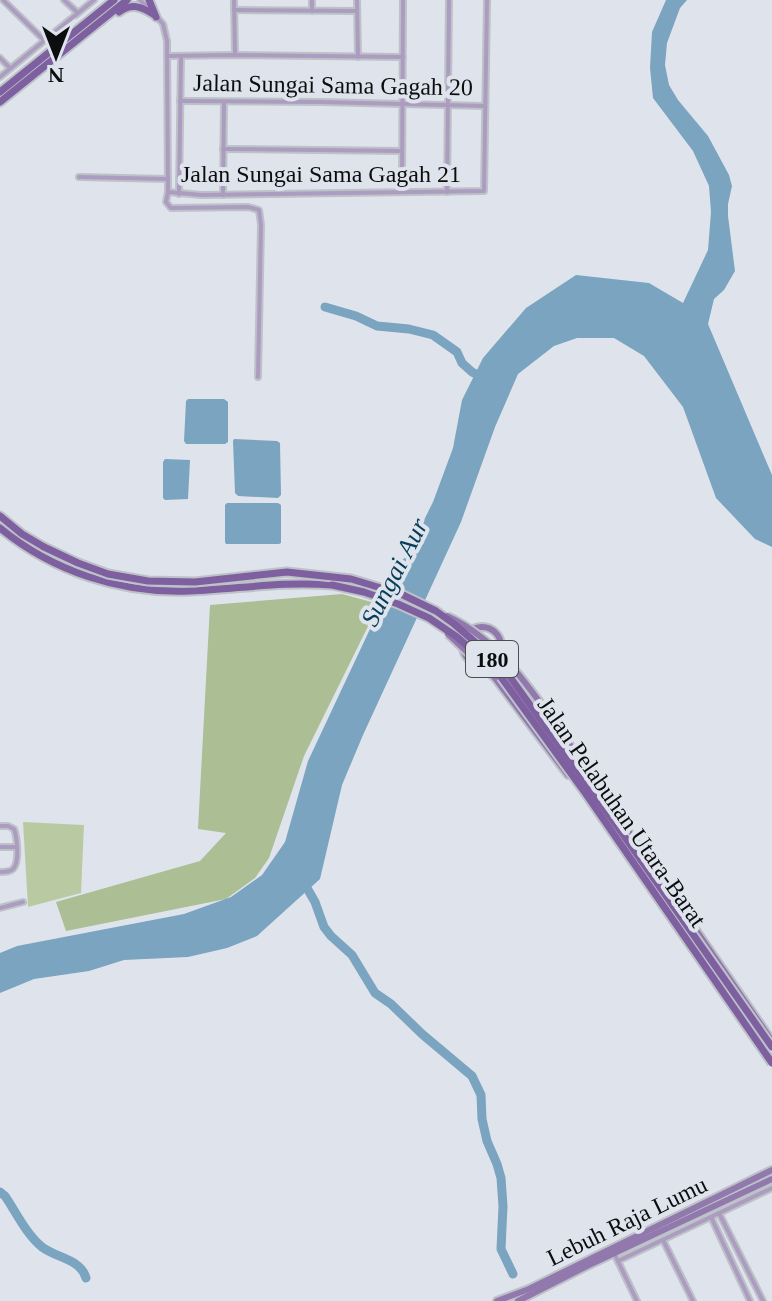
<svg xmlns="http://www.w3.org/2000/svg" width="772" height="1301" font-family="'Times New Roman',serif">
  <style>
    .green { fill: #b9caa3 }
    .forest { fill: #abbe94 }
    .water { fill: #7aa4c0 }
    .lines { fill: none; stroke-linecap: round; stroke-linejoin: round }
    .river { stroke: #7aa4c0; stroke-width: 9 }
    .street-casing { stroke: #bdc2c9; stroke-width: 8 }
    .secondary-casing { stroke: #bdc2c9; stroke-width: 10 }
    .primary-casing { stroke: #bdc2c9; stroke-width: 11 }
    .street { stroke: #ac9cc0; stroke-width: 4 }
    .secondary { stroke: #9178ad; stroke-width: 6 }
    .primary { stroke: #7e5f9f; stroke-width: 7 }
    .secondary-bridge-casing { stroke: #bdc2c9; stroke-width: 10; stroke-linecap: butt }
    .primary-bridge-casing { stroke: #bdc2c9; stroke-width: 11; stroke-linecap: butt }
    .secondary-bridge { stroke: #9178ad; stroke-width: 6 }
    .primary-bridge { stroke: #7e5f9f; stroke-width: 7 }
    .labels { text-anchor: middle; stroke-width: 8; stroke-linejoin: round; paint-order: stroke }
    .shield { fill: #dfe4ec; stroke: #4b4e51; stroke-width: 2 }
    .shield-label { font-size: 22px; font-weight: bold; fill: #0b0d0f }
    .street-label { font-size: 24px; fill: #0b0d0f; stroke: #dfe4ec }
    .water-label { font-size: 26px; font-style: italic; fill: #053d59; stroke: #dfe4ec }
  </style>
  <rect width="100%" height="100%" fill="#dfe4ec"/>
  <path class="green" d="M 23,822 L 84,825 L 81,893 L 28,907 Z"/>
  <path class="forest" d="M 342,594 L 379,604 L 304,756 L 269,858 L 255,878 L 226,899 L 66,931 L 56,902 L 200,861 L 226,833 L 198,829 L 210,605 Z"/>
  <g class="water">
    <path d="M 666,0 L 687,0 L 680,8 L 667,43 L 665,65 L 669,85 L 678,100 L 708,136 L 729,175 L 732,186 L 728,204 L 728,216 L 735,271 L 724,290 L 714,299 L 708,324 L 772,475 L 772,547 L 755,539 L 716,498 L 683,407 L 644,356 L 614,338 L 577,338 L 554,346 L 518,374 L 495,427 L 461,522 L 363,735 L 342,785 L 320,879 L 257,936 L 227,948 L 188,957 L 124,960 L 89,971 L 34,979 L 0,993 L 0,953 L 17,946 L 184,914 L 231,897 L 262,875 L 285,842 L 308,761 L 393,580 L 389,572 L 393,564 L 405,558 L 433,502 L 453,448 L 462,400 L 483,358 L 526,308 L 576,275 L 649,283 L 683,303 L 708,250 L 711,212 L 709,186 L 693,151 L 653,98 L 650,68 L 652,32 Z"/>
    <path d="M 188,399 L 224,399 L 228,402 L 228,442 L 225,444 L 186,444 L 184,441 L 186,401 Z"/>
    <path d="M 234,439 L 277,441 L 280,443 L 281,495 L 278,498 L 238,496 L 235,493 L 233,441 Z"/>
    <path d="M 165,459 L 190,460 L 188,499 L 165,500 L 163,498 L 163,462 Z"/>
    <path d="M 227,503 L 278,503 L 281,505 L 281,543 L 279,544 L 226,544 L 225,542 L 225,505 Z"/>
  </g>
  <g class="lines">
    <g class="river">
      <path d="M 325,307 L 356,316 L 377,326 L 409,329 L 433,335 L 457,352 L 462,363 L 472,372 L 484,378"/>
      <path d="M 303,881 L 315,902 L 324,927 L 331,936 L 352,955 L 375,993 L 391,1004 L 422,1034 L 472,1076 L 481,1095 L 482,1119 L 487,1141 L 497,1164 L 501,1178 L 503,1206 L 501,1249 L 513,1274"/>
      <path d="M 0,1192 L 5,1196 C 16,1212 26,1234 42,1247 C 56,1258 81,1259 86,1278"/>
    </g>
    <defs>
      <g id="street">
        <path d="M 3,0 L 44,40"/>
        <path d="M 64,0 L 78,13"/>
        <path d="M 140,0 L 148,8"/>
        <path d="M 234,0 L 235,55"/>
        <path d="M 357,0 L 358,57"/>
        <path d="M 234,10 L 357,11"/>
        <path d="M 312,11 L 312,0"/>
        <path d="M 157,17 L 163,24 L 167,41 L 168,192 L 202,195 L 484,191 L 487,0"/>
        <path d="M 167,56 L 235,55 L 403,57"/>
        <path d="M 0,58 L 10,68"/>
        <path d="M 0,77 L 94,0"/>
        <path d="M 180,101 L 321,102 L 485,106"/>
        <path d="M 223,149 L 402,151"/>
        <path d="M 79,177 L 167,179"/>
        <path d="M 168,192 L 166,202 L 171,208 L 248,207 L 259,210 L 261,225 L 258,377"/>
        <path d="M 402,192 L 403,0"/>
        <path d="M 447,192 L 449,0"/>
        <path d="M 179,194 L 181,57"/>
        <path d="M 223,195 L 224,102"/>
        <path d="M 0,826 L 8,826 L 14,829 C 17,837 20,862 13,869 C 10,872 4,872 0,872"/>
        <path d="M 0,847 L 17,847"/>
        <path d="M 0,908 L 23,902"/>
        <path d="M 719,1213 L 763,1301"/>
        <path d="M 711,1217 L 750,1301"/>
        <path d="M 663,1240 L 693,1301"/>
        <path d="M 614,1253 L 637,1301"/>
        <path d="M 618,1261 L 772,1188"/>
      </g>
      <g id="secondary">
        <circle cx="482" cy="646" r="19"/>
        <path d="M 497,657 L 516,678 L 598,794 L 624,825 L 772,1041"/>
        <path d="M 495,678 L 568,775"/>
        <path d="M 497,1301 L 529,1289 L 772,1170"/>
        <path d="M 518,1301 L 589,1265 L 772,1179"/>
      </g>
      <g id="primary">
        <path d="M 149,0 L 156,17"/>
        <path d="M 119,12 C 131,3 140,6 153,14"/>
        <path d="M 0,92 L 114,0"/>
        <path d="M 0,102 L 127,0"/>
        <path d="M 0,516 L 22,534 L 44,547"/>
        <path d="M 0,528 C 52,571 121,594 190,591 C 239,589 282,581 332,585"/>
      </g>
    </defs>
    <use href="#street" class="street-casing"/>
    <use href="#secondary" class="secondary-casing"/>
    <use href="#primary" class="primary-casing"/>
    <use href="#street" class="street"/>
    <use href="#secondary" class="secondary"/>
    <use href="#primary" class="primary"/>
    <defs>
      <g id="secondary-bridge">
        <path d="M 447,616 C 504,642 537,699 572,748 C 590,773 610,798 624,825"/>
        <path d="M 448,634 L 495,678"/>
      </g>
      <g id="primary-bridge">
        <path d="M 44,547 L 78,563 L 108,574 L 148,581 L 195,582 L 287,572 L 351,579 L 401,594 L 436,611 L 454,624 L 482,648 L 510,677 L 624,836 L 772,1047"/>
        <path d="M 332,585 L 364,592 L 398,604 L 429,618 L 457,637 L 498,673 L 586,794 L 772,1063"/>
      </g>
    </defs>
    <use href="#secondary-bridge" class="secondary-bridge-casing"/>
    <use href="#primary-bridge" class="primary-bridge-casing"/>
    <use href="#secondary-bridge" class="secondary-bridge"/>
    <use href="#primary-bridge" class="primary-bridge"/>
  </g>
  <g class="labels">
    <rect class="shield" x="466" y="641" width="52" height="36" rx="6"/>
    <g class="shield-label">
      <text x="492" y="667">180</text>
    </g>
    <g class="street-label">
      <text transform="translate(333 85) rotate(1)" y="8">Jalan Sungai Sama Gagah 20</text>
      <text x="321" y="182">Jalan Sungai Sama Gagah 21</text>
      <text transform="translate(622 812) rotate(55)" y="8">Jalan Pelabuhan Utara-Barat</text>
      <text transform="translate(627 1221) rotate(-26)" y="8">Lebuh Raja Lumu</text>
    </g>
    <g class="water-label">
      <text transform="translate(394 572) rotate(-63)" y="9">Sungai Aur</text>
    </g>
  </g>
  <g transform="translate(56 56) rotate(180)" stroke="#dfe4ec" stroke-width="6" paint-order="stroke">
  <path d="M0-6L14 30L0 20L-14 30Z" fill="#0b0d0f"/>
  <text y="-12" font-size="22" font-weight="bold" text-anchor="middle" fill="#0b0d0f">N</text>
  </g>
</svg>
